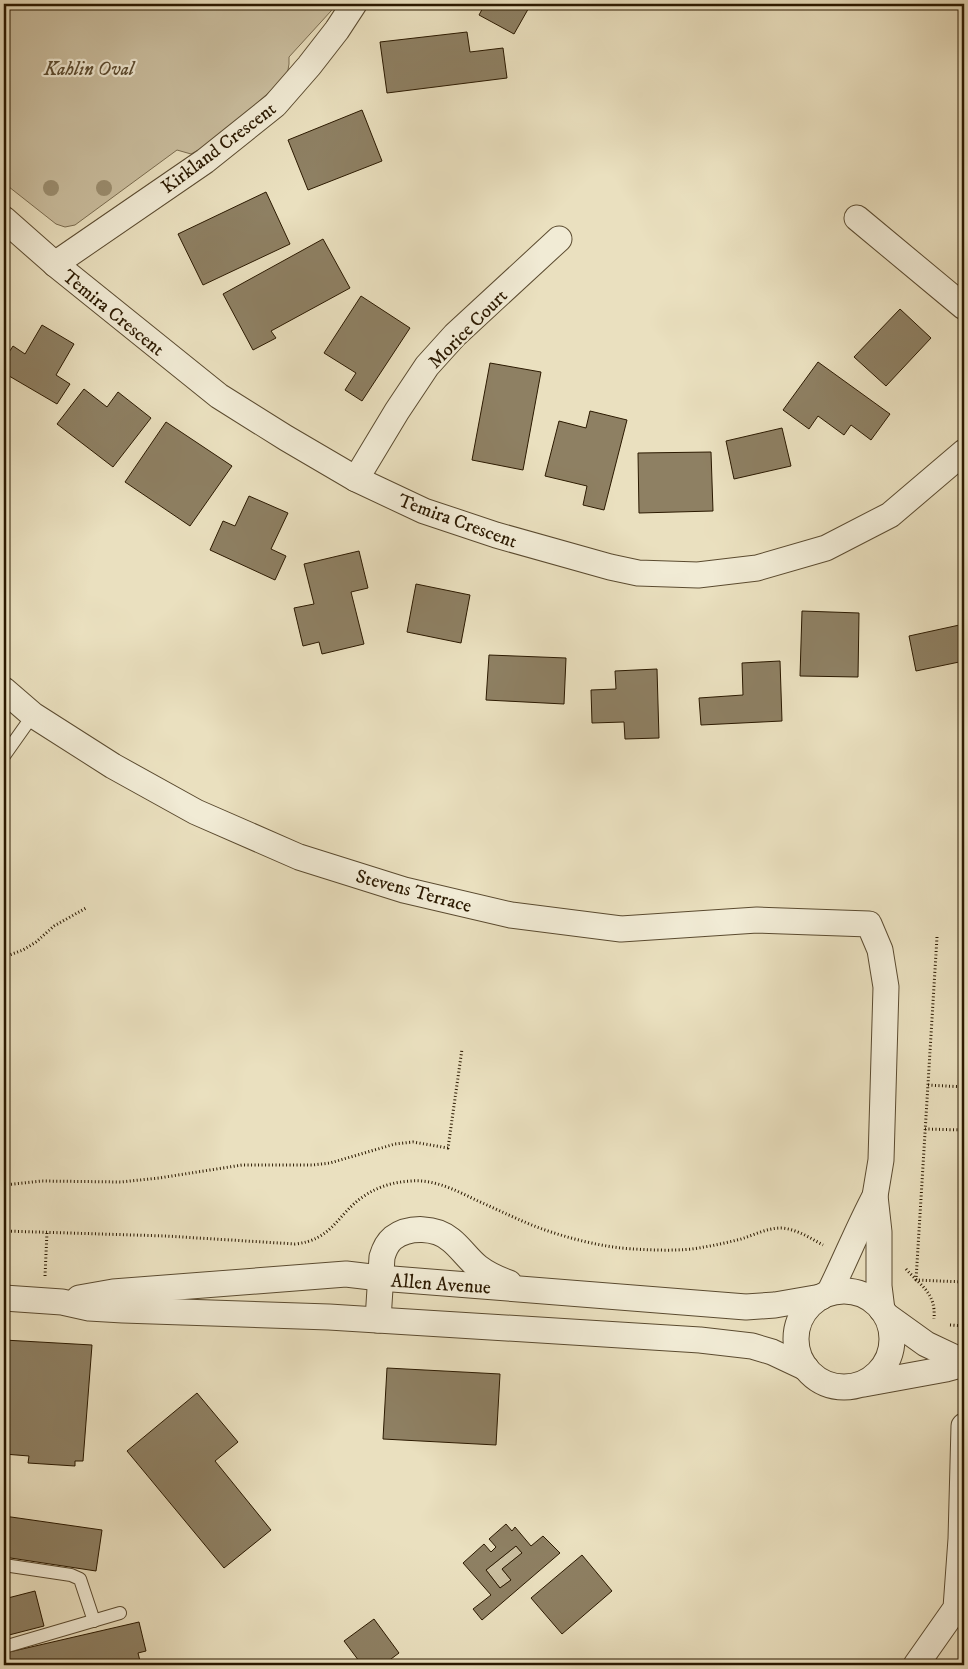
<svg xmlns="http://www.w3.org/2000/svg" width="968" height="1669" font-family="'IM FELL DW Pica',serif">
  <style>
    .green { fill: #cabe9f; stroke: #7a6c50 }
    .building { fill: #8e8063; stroke: #2b1900; fill-rule: evenodd }
    .lines { fill: none; stroke-linecap: round; stroke-linejoin: round }
    .lane-casing { stroke: #5b4b30; stroke-width: 14 }
    .street-casing { stroke: #5b4b30; stroke-width: 27 }
    .path { stroke: #2b1900; stroke-width: 3; stroke-dasharray: 1 2.5; stroke-linecap: butt }
    .lane { stroke: #f1ebd5; stroke-width: 12 }
    .street { stroke: #f1ebd5; stroke-width: 25 }
    .tree { fill: #9b8e70 }
    .labels { text-anchor: middle; stroke-width: 4.5; stroke-linejoin: round; paint-order: stroke }
    .park-label { font-size: 19px; font-style: italic; fill: #5b4b30; stroke: #f1ebd5 }
    .street-label { font-size: 19px; fill: #2b1900; stroke: #f1ebd5 }
  </style>
  <rect width="100%" height="100%" fill="#eae0bf"/>
  <filter id="stains"><feTurbulence type="fractalNoise" baseFrequency=".004" numOctaves="4"/><feColorMatrix values="0 0 0 0 .2 0 0 0 0 .09 0 0 0 0 .02 0 0 0 .5 -.17"/></filter>
  <radialGradient id="worn" r=".72"><stop offset=".6" stop-color="#630" stop-opacity="0"/><stop offset="1" stop-color="#630" stop-opacity=".3"/></radialGradient>
  <g class="green">
    <path d="M 4,4 L 335,4 L 331,11 L 289,57 L 289,64 L 287,76 L 214,142 L 191,154 L 177,150 L 75,225 L 65,227 L 56,224 L 4,183 Z"/>
    <path d="M 516,1546 L 522,1553 L 502,1569 L 511,1580 L 500,1588 L 486,1570 Z"/>
  </g>
  <g class="building">
    <path d="M 485,4 L 531,4 L 514,34 L 479,15 Z"/>
    <path d="M 467,32 L 470,52 L 503,48 L 507,78 L 387,93 L 380,42 Z"/>
    <path d="M 362,110 L 382,161 L 308,190 L 288,140 Z"/>
    <path d="M 266,192 L 290,244 L 203,285 L 178,234 Z"/>
    <path d="M 323,239 L 350,288 L 271,331 L 276,338 L 253,350 L 223,294 Z"/>
    <path d="M 361,296 L 410,328 L 362,401 L 345,390 L 356,373 L 324,353 Z"/>
    <path d="M 900,309 L 931,338 L 886,386 L 854,357 Z"/>
    <path d="M 42,325 L 74,344 L 56,375 L 70,384 L 57,404 L 4,373 L 4,360 L 13,346 L 25,354 Z"/>
    <path d="M 818,362 L 890,414 L 871,440 L 851,425 L 844,435 L 818,416 L 809,429 L 783,410 Z"/>
    <path d="M 490,363 L 541,372 L 523,470 L 472,460 Z"/>
    <path d="M 84,389 L 107,407 L 118,392 L 151,418 L 113,467 L 57,424 Z"/>
    <path d="M 590,411 L 627,420 L 604,510 L 583,505 L 587,486 L 545,476 L 559,421 L 586,428 Z"/>
    <path d="M 166,422 L 232,466 L 190,526 L 125,482 Z"/>
    <path d="M 782,428 L 791,466 L 734,479 L 726,441 Z"/>
    <path d="M 711,452 L 713,511 L 639,513 L 638,453 Z"/>
    <path d="M 249,496 L 288,513 L 271,549 L 286,556 L 275,580 L 210,550 L 223,521 L 235,526 Z"/>
    <path d="M 359,551 L 368,588 L 351,592 L 364,644 L 322,654 L 319,642 L 303,646 L 294,608 L 314,604 L 304,564 Z"/>
    <path d="M 416,584 L 470,595 L 461,643 L 407,632 Z"/>
    <path d="M 802,611 L 859,613 L 858,677 L 800,676 Z"/>
    <path d="M 964,624 L 964,661 L 916,671 L 909,636 Z"/>
    <path d="M 489,655 L 566,658 L 564,704 L 486,700 Z"/>
    <path d="M 780,661 L 782,721 L 701,725 L 699,698 L 743,695 L 742,663 Z"/>
    <path d="M 657,669 L 659,738 L 625,739 L 624,722 L 592,723 L 591,690 L 616,689 L 615,671 Z"/>
    <path d="M 4,1340 L 92,1345 L 83,1461 L 75,1461 L 75,1466 L 28,1463 L 29,1456 L 4,1454 Z"/>
    <path d="M 387,1368 L 500,1374 L 496,1445 L 383,1439 Z"/>
    <path d="M 197,1393 L 238,1442 L 215,1461 L 271,1530 L 224,1568 L 127,1451 Z"/>
    <path d="M 4,1516 L 102,1530 L 96,1571 L 4,1557 Z"/>
    <path d="M 506,1524 L 512,1531 L 515,1527 L 531,1546 L 543,1536 L 560,1553 L 482,1620 L 473,1609 L 491,1595 L 463,1563 L 484,1544 L 491,1552 L 496,1547 L 489,1539 ZM 516,1546 L 522,1553 L 502,1569 L 511,1580 L 500,1588 L 486,1570 Z"/>
    <path d="M 582,1555 L 612,1591 L 562,1634 L 531,1598 Z"/>
    <path d="M 35,1591 L 44,1626 L 9,1635 L 4,1612 L 4,1599 Z"/>
    <path d="M 374,1619 L 399,1653 L 383,1665 L 362,1665 L 344,1641 Z"/>
    <path d="M 139,1622 L 146,1651 L 138,1653 L 141,1665 L 8,1665 L 5,1653 Z"/>
  </g>
  <g class="lines">
    <defs>
      <g id="lane">
        <path d="M 4,756 L 33,715"/>
        <path d="M 4,1565 L 71,1575 L 80,1579 L 94,1621"/>
        <path d="M 4,1647 L 120,1613"/>
      </g>
      <g id="street">
        <path d="M 857,218 L 964,307"/>
        <path d="M 4,219 L 55,264 L 219,396 L 286,438 L 356,479 L 424,511 L 496,535 L 610,567 L 638,573 L 698,575 L 757,568 L 826,548 L 890,515 L 964,452"/>
        <path d="M 55,264 L 205,161 L 275,105 L 309,66 L 337,30 L 354,4"/>
        <path d="M 356,479 L 397,411 L 427,366 L 455,335 L 559,239"/>
        <path d="M 4,690 L 33,715 L 113,766 L 196,812 L 299,857 L 404,890 L 511,915 L 621,929 L 757,920 L 869,924 L 880,950 L 886,987 L 881,1160 L 875,1196 L 879,1232 L 879,1286 L 882,1310"/>
        <circle cx="844" cy="1339" r="48"/>
        <path d="M 829,1293 C 845,1261 858,1228 875,1196"/>
        <path d="M 4,1298 L 62,1302 L 89,1308 L 123,1310 L 329,1317 L 700,1340 L 752,1346 L 772,1352 L 806,1368"/>
        <path d="M 79,1298 L 113,1292 L 346,1274 L 380,1278 L 746,1307 L 775,1305 L 821,1297"/>
        <path d="M 887,1316 L 926,1344 L 964,1362"/>
        <path d="M 378,1320 L 382,1257 C 384,1250 387,1243 393,1238 C 409,1226 436,1227 451,1240 C 461,1248 468,1259 478,1267 C 487,1274 498,1279 509,1283"/>
        <path d="M 864,1384 L 946,1369 L 964,1364"/>
        <path d="M 916,1665 L 956,1608 L 961,1539 L 964,1426"/>
      </g>
    </defs>
    <use href="#lane" class="lane-casing"/>
    <use href="#street" class="street-casing"/>
    <g class="path">
      <path d="M 937,937 L 916,1280 L 964,1282"/>
      <path d="M 4,957 L 23,950 L 36,942 L 54,926 L 86,908"/>
      <path d="M 928,1085 L 964,1087"/>
      <path d="M 925,1129 L 964,1130"/>
      <path d="M 4,1185 L 42,1181 L 121,1182 L 159,1178 L 242,1165 L 313,1165 L 330,1163 L 395,1144 L 413,1142 L 448,1148 L 462,1049"/>
      <path d="M 4,1231 L 166,1236 L 295,1244 C 333,1240 337,1214 364,1196 C 379,1186 394,1182 411,1181 C 435,1179 457,1191 478,1201 C 501,1211 524,1223 548,1231 C 572,1239 596,1245 621,1248 C 645,1250 682,1252 704,1247 C 717,1245 729,1242 741,1239 C 754,1235 767,1228 781,1228 C 797,1229 810,1238 823,1245"/>
      <path d="M 906,1269 C 922,1287 936,1293 934,1319"/>
      <path d="M 45,1276 L 47,1232"/>
      <path d="M 950,1325 L 964,1326"/>
    </g>
    <use href="#lane" class="lane"/>
    <use href="#street" class="street"/>
  </g>
  <g class="tree">
    <circle cx="51" cy="188" r="8"/>
    <circle cx="104" cy="188" r="8"/>
  </g>
  <g class="labels">
    <g class="park-label">
      <text x="89" y="75">Kahlin Oval</text>
    </g>
    <g class="street-label">
      <text transform="translate(218 147) rotate(-37)" y="7">Kirkland Crescent</text>
      <text transform="translate(114 312) rotate(39)" y="7">Temira Crescent</text>
      <text transform="translate(467 328) rotate(-45)" y="7">Morice Court</text>
      <text transform="translate(458 520) rotate(20)" y="7">Temira Crescent</text>
      <text transform="translate(414 890) rotate(15)" y="7">Stevens Terrace</text>
      <text transform="translate(441 1283) rotate(4)" y="7">Allen Avenue</text>
    </g>
  </g>
  <rect width="968" height="1669" fill="none" stroke="#eae0bf" stroke-width="20"/>
  <rect x="5" y="5" width="958" height="1659" fill="none" stroke="#2b1900" stroke-width="2.5"/>
  <rect x="10" y="10" width="948" height="1649" fill="none" stroke="#2b1900"/>
  <rect width="100%" height="100%" filter="url(#stains)"/>
  <rect width="100%" height="100%" fill="url(#worn)"/>
</svg>
